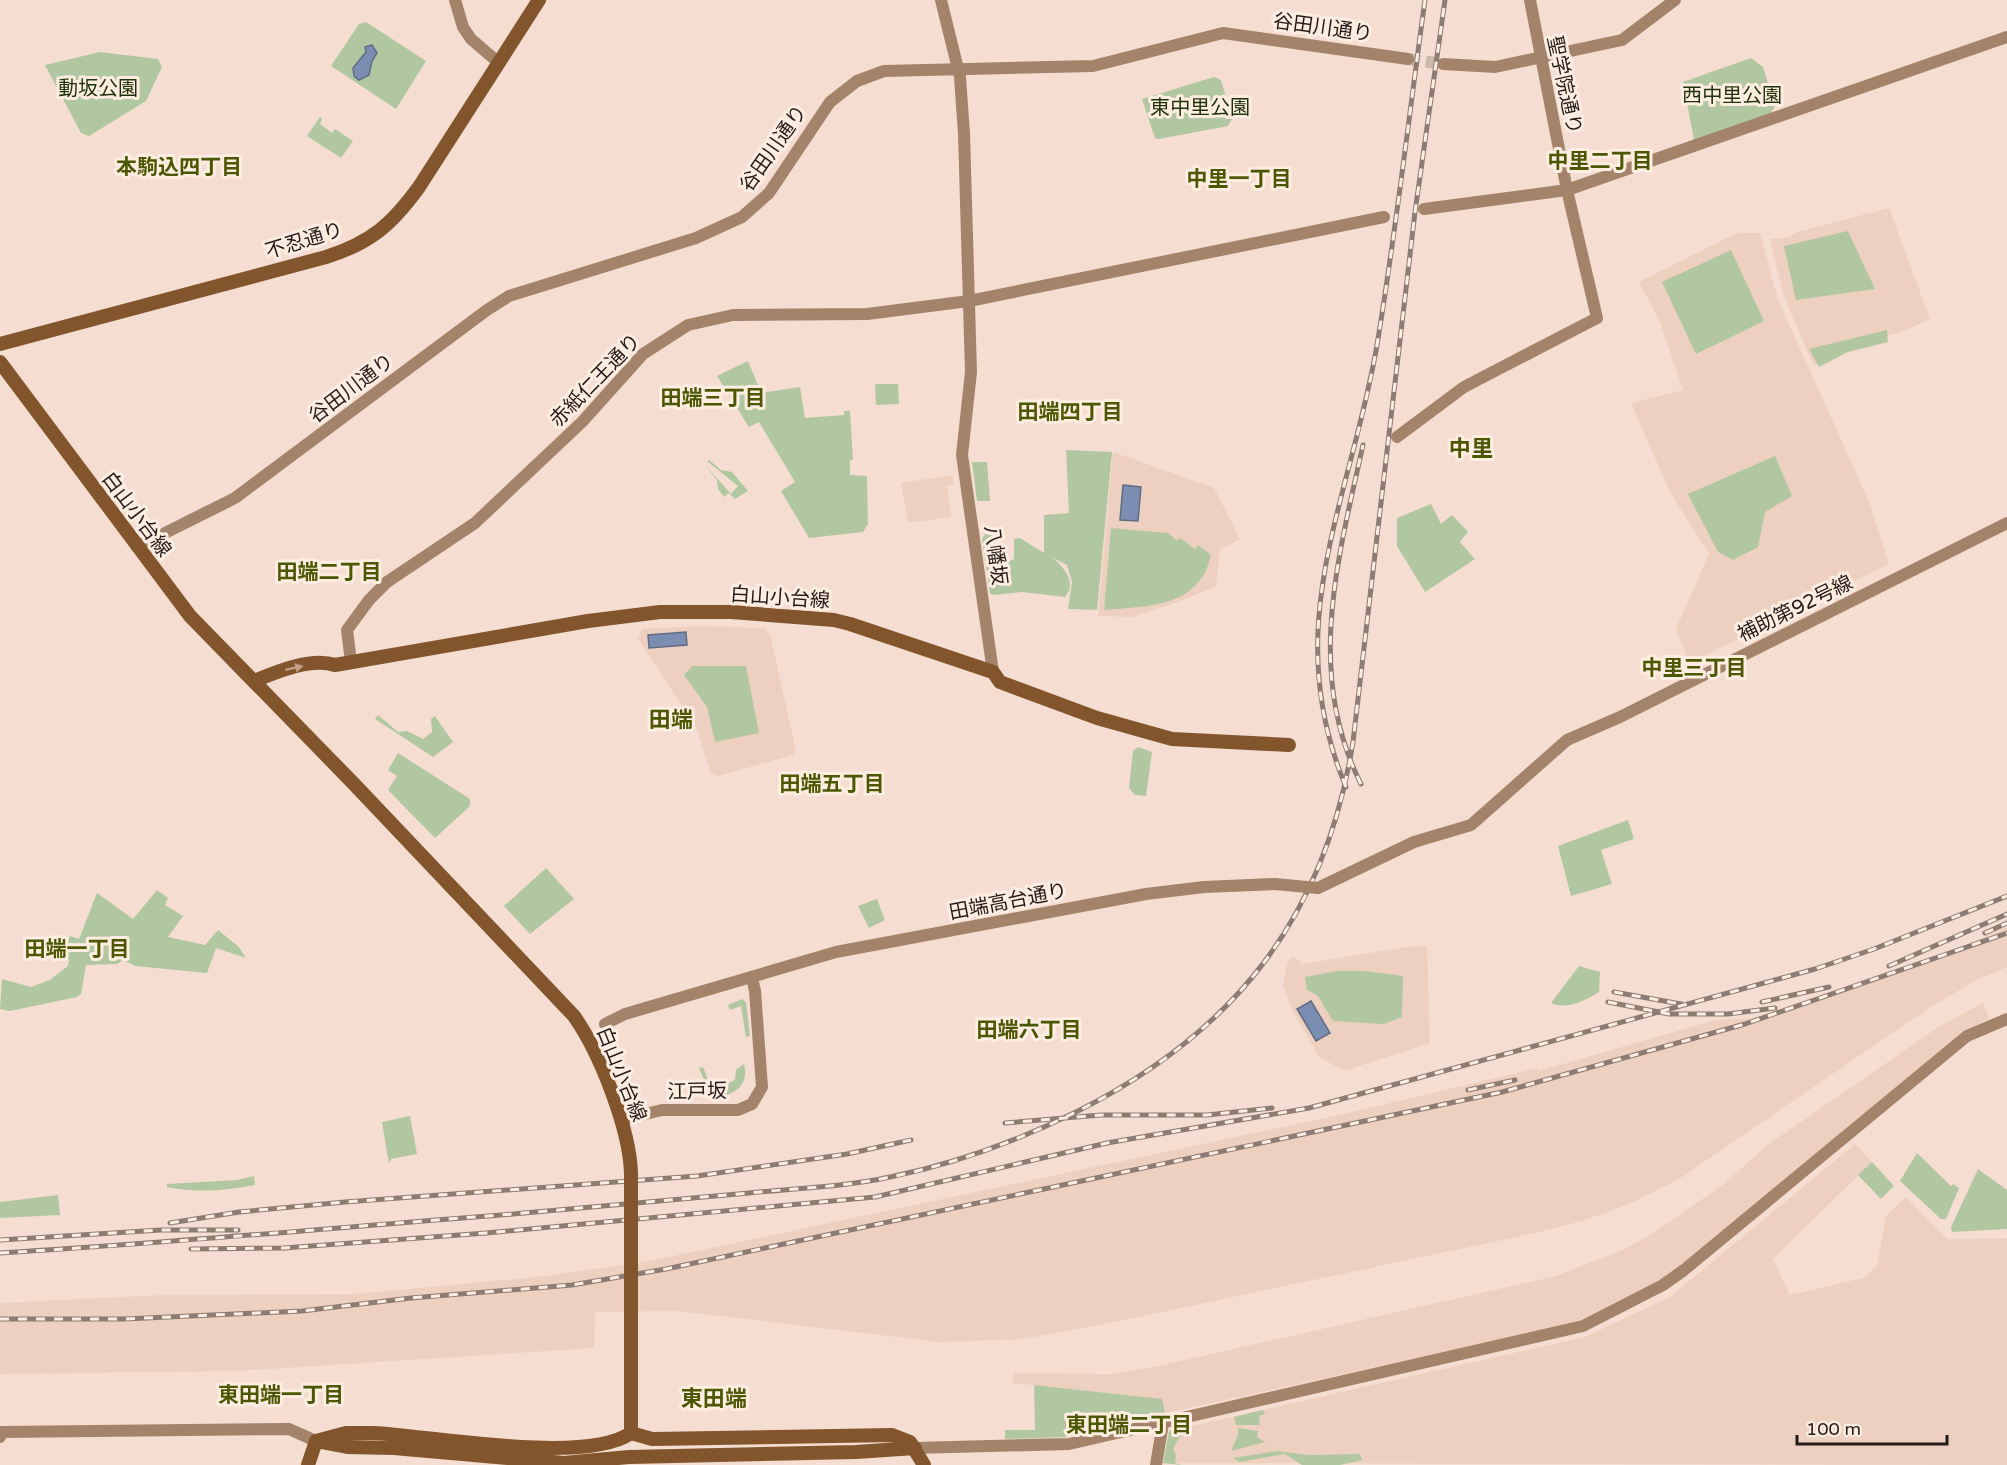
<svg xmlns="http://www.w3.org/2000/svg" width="2007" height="1465" font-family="'Varela Round','Noto Sans JP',sans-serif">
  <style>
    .built { fill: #edd0bf }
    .green { fill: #b1c7a1 }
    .water { fill: #7b8eb2; stroke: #616c84; stroke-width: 1.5 }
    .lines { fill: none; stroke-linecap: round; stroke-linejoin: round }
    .tertiary-tunnel { stroke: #cbb7ac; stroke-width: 12; stroke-dasharray: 12 6; stroke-linecap: butt }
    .tertiary { stroke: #a3846a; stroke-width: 12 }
    .secondary { stroke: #82552d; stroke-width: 14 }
    .rail-casing { stroke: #8c7c74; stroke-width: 5 }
    .rail { stroke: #ffede2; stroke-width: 3; stroke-dasharray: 9; stroke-linecap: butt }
    .tertiary-bridge { stroke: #a3846a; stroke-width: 12 }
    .secondary-bridge { stroke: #82552d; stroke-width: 14 }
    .oneway { fill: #c0a188 }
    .labels { text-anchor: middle; stroke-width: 6; stroke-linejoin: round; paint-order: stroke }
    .street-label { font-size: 20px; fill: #241c18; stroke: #ffede2 }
    .park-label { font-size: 20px; fill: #1d3206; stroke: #ffede2 }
    .neighbourhood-label { font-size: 21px; font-weight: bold; fill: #4c5702; stroke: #ffede2 }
    .quarter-label { font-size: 22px; font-weight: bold; fill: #4c5702; stroke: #ffede2 }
  </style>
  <rect width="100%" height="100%" fill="#f5ded1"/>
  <g class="built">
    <path d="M 1889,208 L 1930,319 L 1902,332 L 1845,346 L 1814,366 L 1784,297 L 1770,239 L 1789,237 L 1797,232 Z"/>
    <path d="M 1737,233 L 1760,233 L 1778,300 L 1870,504 L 1889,564 L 1690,663 L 1676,629 L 1709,554 L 1670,492 L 1631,403 L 1683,390 L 1660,322 L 1639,282 Z"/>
    <path d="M 1113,452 L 1214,488 L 1240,539 L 1220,550 L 1216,586 L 1181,601 L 1132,617 L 1098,616 Z"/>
    <path d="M 952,475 L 954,484 L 947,486 L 951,517 L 908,523 L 901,483 Z"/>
    <path d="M 694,626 L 764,628 L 770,634 L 796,751 L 793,755 L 718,776 L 711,773 L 696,727 L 638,639 L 642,629 Z"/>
    <path d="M 2007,927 L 2007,967 L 1978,979 L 1926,1010 L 1679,1179 L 1627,1205 L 1582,1221 L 1535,1233 L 1115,1322 L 1023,1339 L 939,1342 L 678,1311 L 595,1312 L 594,1348 L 237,1371 L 0,1374 L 0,1303 L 164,1295 L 355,1294 L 537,1277 L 650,1261 L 1344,1114 L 1538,1068 L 1539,1071 L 1715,1020 L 1753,1018 L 1781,1011 L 1923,964 Z"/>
    <path d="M 1427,946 L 1430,1043 L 1347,1070 L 1333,1065 L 1319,1056 L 1292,1010 L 1283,984 L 1288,962 L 1293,956 L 1303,964 L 1406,947 Z"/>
    <path d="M 1983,1003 L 1989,1018 L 1961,1034 L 1670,1275 L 1573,1324 L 1165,1413 L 1161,1399 L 1013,1383 L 1014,1373 L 1112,1374 L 1158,1366 L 1556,1276 L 1625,1249 L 1653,1233 L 1724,1184 L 1766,1146 L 1940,1026 Z"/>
    <path d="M 1855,1144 L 1872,1162 L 1773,1259 L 1790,1295 L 1863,1278 L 1877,1266 L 1886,1216 L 1906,1197 L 1947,1239 L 2007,1238 L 2007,1465 L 1163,1463 L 1169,1431 L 1585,1337 L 1670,1297 Z"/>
  </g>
  <g class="green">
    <path d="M 366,22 L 426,61 L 396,109 L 331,66 L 359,24 Z"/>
    <path d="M 100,52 L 158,59 L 162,67 L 146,101 L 89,136 L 81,133 L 45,65 Z"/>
    <path d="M 1751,58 L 1763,67 L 1775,106 L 1771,113 L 1694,140 L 1683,82 Z"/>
    <path d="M 1214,77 L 1221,80 L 1232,119 L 1228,126 L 1159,139 L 1155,138 L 1142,99 Z"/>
    <path d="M 320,117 L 322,119 L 320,124 L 332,133 L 335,129 L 353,141 L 341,158 L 307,136 Z"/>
    <path d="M 1848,231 L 1875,289 L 1796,300 L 1784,246 Z"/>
    <path d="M 1731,250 L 1764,321 L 1696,354 L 1662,282 Z"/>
    <path d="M 1887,330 L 1888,342 L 1848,352 L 1819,367 L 1809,349 Z"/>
    <path d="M 748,361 L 761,393 L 800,387 L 805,418 L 844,415 L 844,411 L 850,411 L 853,460 L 850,460 L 850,475 L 867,476 L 867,479 L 868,524 L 863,532 L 809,538 L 781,491 L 795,482 L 759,422 L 749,427 L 717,376 Z"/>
    <path d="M 875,384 L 898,384 L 899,404 L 876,405 Z"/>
    <path d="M 1066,450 L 1112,452 L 1097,610 L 1068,609 L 1072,582 L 1067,565 L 1053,558 C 1063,567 1078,582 1065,597 L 1022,592 L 993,595 L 990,593 L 982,539 L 985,534 L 994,536 C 998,545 993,552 997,560 L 1007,562 L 1014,559 L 1014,539 L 1020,538 L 1044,553 L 1044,515 L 1069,513 Z"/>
    <path d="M 1775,456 L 1792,496 L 1765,512 L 1758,547 L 1733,560 L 1718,552 L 1688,494 Z"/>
    <path d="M 709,460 L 721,470 L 732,472 L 748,491 L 735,499 L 729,493 L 724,497 L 718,489 L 717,480 L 704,464 L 731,494 L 738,486 L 707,461 Z"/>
    <path d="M 972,462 L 987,462 L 990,501 L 977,501 Z"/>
    <path d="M 1431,504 L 1441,524 L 1452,515 L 1468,532 L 1460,542 L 1475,559 L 1425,592 L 1397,546 L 1397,518 Z"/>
    <path d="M 1111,528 L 1168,533 L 1177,541 L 1180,538 L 1195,549 L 1198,545 L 1211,555 C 1199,608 1148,606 1104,610 Z"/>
    <path d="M 692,666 L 746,666 L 759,733 L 715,742 L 707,707 L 684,675 Z"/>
    <path d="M 378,715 L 398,732 L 407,731 L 423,739 L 432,732 L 431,719 L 435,716 L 453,742 L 433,757 L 375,719 Z"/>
    <path d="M 1138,747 L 1152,752 L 1146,796 L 1135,795 L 1129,788 L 1133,751 Z"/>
    <path d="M 398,753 L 470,799 L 470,806 L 435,838 L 388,790 L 397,776 L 388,770 Z"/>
    <path d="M 1628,820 L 1634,839 L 1601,850 L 1612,884 L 1571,896 L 1558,846 Z"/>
    <path d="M 546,868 L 574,899 L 530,934 L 504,906 Z"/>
    <path d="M 157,890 L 168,898 L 165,905 L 183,916 L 168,937 L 205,945 L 218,930 L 238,946 L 246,958 L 216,948 L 207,973 L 135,966 L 123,960 L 117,964 L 86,965 L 81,994 L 77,997 L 10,1011 L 0,1009 L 2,979 L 31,987 L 50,980 L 68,966 L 69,960 L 62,947 L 66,947 L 70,936 L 79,939 L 97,893 L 133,919 Z"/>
    <path d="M 877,899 L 885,920 L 869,928 L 858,906 Z"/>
    <path d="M 1579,966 L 1600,972 L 1599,992 C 1584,1001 1568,1010 1551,1003 Z"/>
    <path d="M 1338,971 L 1364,971 L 1403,976 L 1402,1017 L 1384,1024 L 1333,1021 L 1318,996 L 1307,990 L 1305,977 Z"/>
    <path d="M 742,999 L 746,1002 L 750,1036 L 746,1037 L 741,1006 L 730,1010 L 728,1005 Z"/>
    <path d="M 744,1064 C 748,1081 741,1090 725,1096 L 708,1089 L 699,1068 L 703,1067 L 708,1080 L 713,1079 L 722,1086 L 735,1080 L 736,1070 Z"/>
    <path d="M 410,1116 L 417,1154 L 391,1159 L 389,1164 L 382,1122 Z"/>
    <path d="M 1917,1153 L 1951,1186 L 1953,1184 L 1959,1188 L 1946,1219 L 1941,1219 L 1900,1181 Z"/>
    <path d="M 1872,1162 L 1894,1186 L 1881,1199 L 1858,1175 Z"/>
    <path d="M 1978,1169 L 2007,1190 L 2007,1229 L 1952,1232 L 1951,1227 Z"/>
    <path d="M 254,1176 L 255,1185 C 225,1191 198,1193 167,1187 L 167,1184 L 237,1180 Z"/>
    <path d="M 58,1195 L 60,1215 L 0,1218 L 0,1202 Z"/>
    <path d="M 1034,1385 L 1162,1399 L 1165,1413 L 1067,1437 L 1005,1439 L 1005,1430 L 1035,1430 Z"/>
    <path d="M 1263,1410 L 1265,1414 L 1259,1416 L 1260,1425 L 1236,1425 L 1234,1417 Z"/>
    <path d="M 1186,1427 L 1188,1433 L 1180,1436 L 1173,1449 L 1176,1455 L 1175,1463 L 1182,1465 L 1163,1463 L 1169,1431 Z"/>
    <path d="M 1238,1428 L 1258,1431 L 1257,1437 L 1265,1442 L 1231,1451 L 1238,1436 Z"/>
    <path d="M 1277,1451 L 1310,1455 L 1360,1454 L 1362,1460 L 1340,1465 L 1302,1465 L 1285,1454 L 1239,1462 L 1233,1458 Z"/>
  </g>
  <g class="water">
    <path d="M 372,45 L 377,53 L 372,61 L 369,75 L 359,80 L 354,76 L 353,68 L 366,52 L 365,47 Z"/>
    <path d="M 1123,485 L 1141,487 L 1138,521 L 1120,520 Z"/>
    <path d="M 686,632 L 687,645 L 649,648 L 648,635 Z"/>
    <path d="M 1311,1001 L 1330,1033 L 1316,1041 L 1297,1009 Z"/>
  </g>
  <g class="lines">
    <path class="tertiary-tunnel" d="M 1408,59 L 1443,64"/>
    <g class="tertiary">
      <path d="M 455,0 L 463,27 L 471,39 L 499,63"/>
      <path d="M 941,0 L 960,77 L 964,134 L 971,372 L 962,455 L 993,672"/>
      <path d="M 1443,64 L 1495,67 L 1622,40 L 1675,0"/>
      <path d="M 1424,209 L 1567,190 L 2007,37"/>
      <path d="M 1397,437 L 1464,387 L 1597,318 L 1567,190 L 1530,0"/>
      <path d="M 137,547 L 235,498 L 487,310 L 509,296 L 696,238 L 742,217 L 769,193 L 830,102 L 857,81 L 884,71 L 1093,66 L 1223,33 L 1408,59"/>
      <path d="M 351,662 L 347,630 L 369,600 L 387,582 L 475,523 L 582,422 L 643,354 L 688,325 L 733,315 L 867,314 L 969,301 L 1384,217"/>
      <path d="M 1318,888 L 1414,842 L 1471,825 L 1567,740 L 1620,717 L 2007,523"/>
      <path d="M 605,1024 L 625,1014 L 836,952 L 1146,894 L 1204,887 L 1275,884"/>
      <path d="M 621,1120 L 662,1110 L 738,1110 L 752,1104 L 762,1087 L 755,991 L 752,978"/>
      <path d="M 0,1437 L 2,1432 L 289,1429 L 316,1441"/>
      <path d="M 915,1448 L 1069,1444 L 1583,1326 L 1663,1285 L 1684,1270 L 1967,1036 L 2007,1019"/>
      <path d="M 1156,1465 L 1163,1423"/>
    </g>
    <g class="secondary">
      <path d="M 0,344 L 326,257 C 371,243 392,224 419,187 L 539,0"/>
      <path d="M 0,362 L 190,616 L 354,784 L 574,1016 C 600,1053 630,1129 631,1174"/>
      <path d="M 254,681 C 276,672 311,657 335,665 L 588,621 L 660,612 L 731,612 L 834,620 L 850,624 L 993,672 L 1000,682 L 1097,718 L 1172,739 L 1289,745"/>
      <path d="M 321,1442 L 347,1447 L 394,1448 L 564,1463 L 629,1457 L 856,1452 L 915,1448"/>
      <path d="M 308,1465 L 316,1441 L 346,1433 L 373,1433 C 433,1436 585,1465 631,1433 L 652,1439 L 892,1435 L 910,1442 L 924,1465"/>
    </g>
    <defs>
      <g id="rail">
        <path d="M 1361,784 C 1305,673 1338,559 1363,445"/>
        <path d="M 1346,787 C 1278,625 1350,503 1377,345 C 1396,231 1409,115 1425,0"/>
        <path d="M 1985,933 L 2007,923"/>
        <path d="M 1889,966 L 2007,914"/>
        <path d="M 1614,992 L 1681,1004"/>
        <path d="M 1608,1002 L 1669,1014 L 1728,1014 L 1775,1008"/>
        <path d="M 1762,1002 L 1829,987"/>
        <path d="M 1468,1090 L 1515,1080"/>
        <path d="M 1005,1123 L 1101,1115 L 1207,1115 L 1272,1108"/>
        <path d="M 170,1223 L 239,1212 L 345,1202 L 697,1176 L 847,1154 L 911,1140"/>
        <path d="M 0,1240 L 161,1230 L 238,1230"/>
        <path d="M 191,1249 L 284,1248 L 486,1233 L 875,1197 L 1107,1143 L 1309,1108 L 1815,969 L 1874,949 L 2007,896"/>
        <path d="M 0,1253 C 171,1243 342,1227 513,1214 C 591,1207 670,1200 749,1193 C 796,1188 844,1187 890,1177 C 955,1164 1017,1141 1076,1112 C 1234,1033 1325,918 1353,742 L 1415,212 L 1445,0"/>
        <path d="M 0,1319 L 124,1319 L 302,1311 L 411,1298 L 572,1285 L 666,1269 L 1502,1092 L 1745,1024 L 2007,933"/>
      </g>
    </defs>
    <use href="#rail" class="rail-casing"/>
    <use href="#rail" class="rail"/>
    <path class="tertiary-bridge" d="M 1275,884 L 1318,888"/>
    <path class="secondary-bridge" d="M 631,1433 L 631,1174"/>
  </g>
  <defs><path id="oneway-solid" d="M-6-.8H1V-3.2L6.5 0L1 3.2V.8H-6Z" transform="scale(1.5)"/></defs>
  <use class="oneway" href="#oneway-solid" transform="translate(294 668) rotate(-12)"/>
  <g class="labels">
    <g class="street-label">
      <text transform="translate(1323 27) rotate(8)" y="7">谷田川通り</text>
      <text transform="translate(1565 85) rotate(78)" y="7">聖学院通り</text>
      <text transform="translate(773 148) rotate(-55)" y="7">谷田川通り</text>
      <text transform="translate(304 240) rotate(-17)" y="7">不忍通り</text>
      <text transform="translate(595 380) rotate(-46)" y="7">赤紙仁王通り</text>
      <text transform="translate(351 388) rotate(-37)" y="7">谷田川通り</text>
      <text transform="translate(137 514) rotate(53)" y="7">白山小台線</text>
      <text transform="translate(996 555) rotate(82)" y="7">八幡坂</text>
      <text transform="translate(780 597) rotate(4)" y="7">白山小台線</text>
      <text transform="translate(1795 608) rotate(-26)" y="7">補助第92号線</text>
      <text transform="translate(1008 901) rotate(-11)" y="7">田端高台通り</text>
      <text transform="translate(622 1074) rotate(68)" y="7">白山小台線</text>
      <text transform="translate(697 1091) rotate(-1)" y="7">江戸坂</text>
    </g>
    <g class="park-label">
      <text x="98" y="95">動坂公園</text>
      <text x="1732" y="102">西中里公園</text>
      <text x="1200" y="114">東中里公園</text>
    </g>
    <g class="neighbourhood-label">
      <text x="1600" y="168">中里二丁目</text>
      <text x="179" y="174">本駒込四丁目</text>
      <text x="1239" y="186">中里一丁目</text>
      <text x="713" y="405">田端三丁目</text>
      <text x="1070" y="419">田端四丁目</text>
      <text x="329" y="579">田端二丁目</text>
      <text x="1694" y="675">中里三丁目</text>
      <text x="832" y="791">田端五丁目</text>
      <text x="77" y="956">田端一丁目</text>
      <text x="1029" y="1037">田端六丁目</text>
      <text x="281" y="1402">東田端一丁目</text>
      <text x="1129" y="1432">東田端二丁目</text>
    </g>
    <g class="quarter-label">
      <text x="1471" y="456">中里</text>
      <text x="671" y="727">田端</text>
      <text x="714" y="1406">東田端</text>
    </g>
  </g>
  <path d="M1797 1435v9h150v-9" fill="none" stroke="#241c18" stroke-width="3"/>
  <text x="1806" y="1435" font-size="18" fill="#241c18" stroke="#ffede2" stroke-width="4.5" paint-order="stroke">100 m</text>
</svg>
